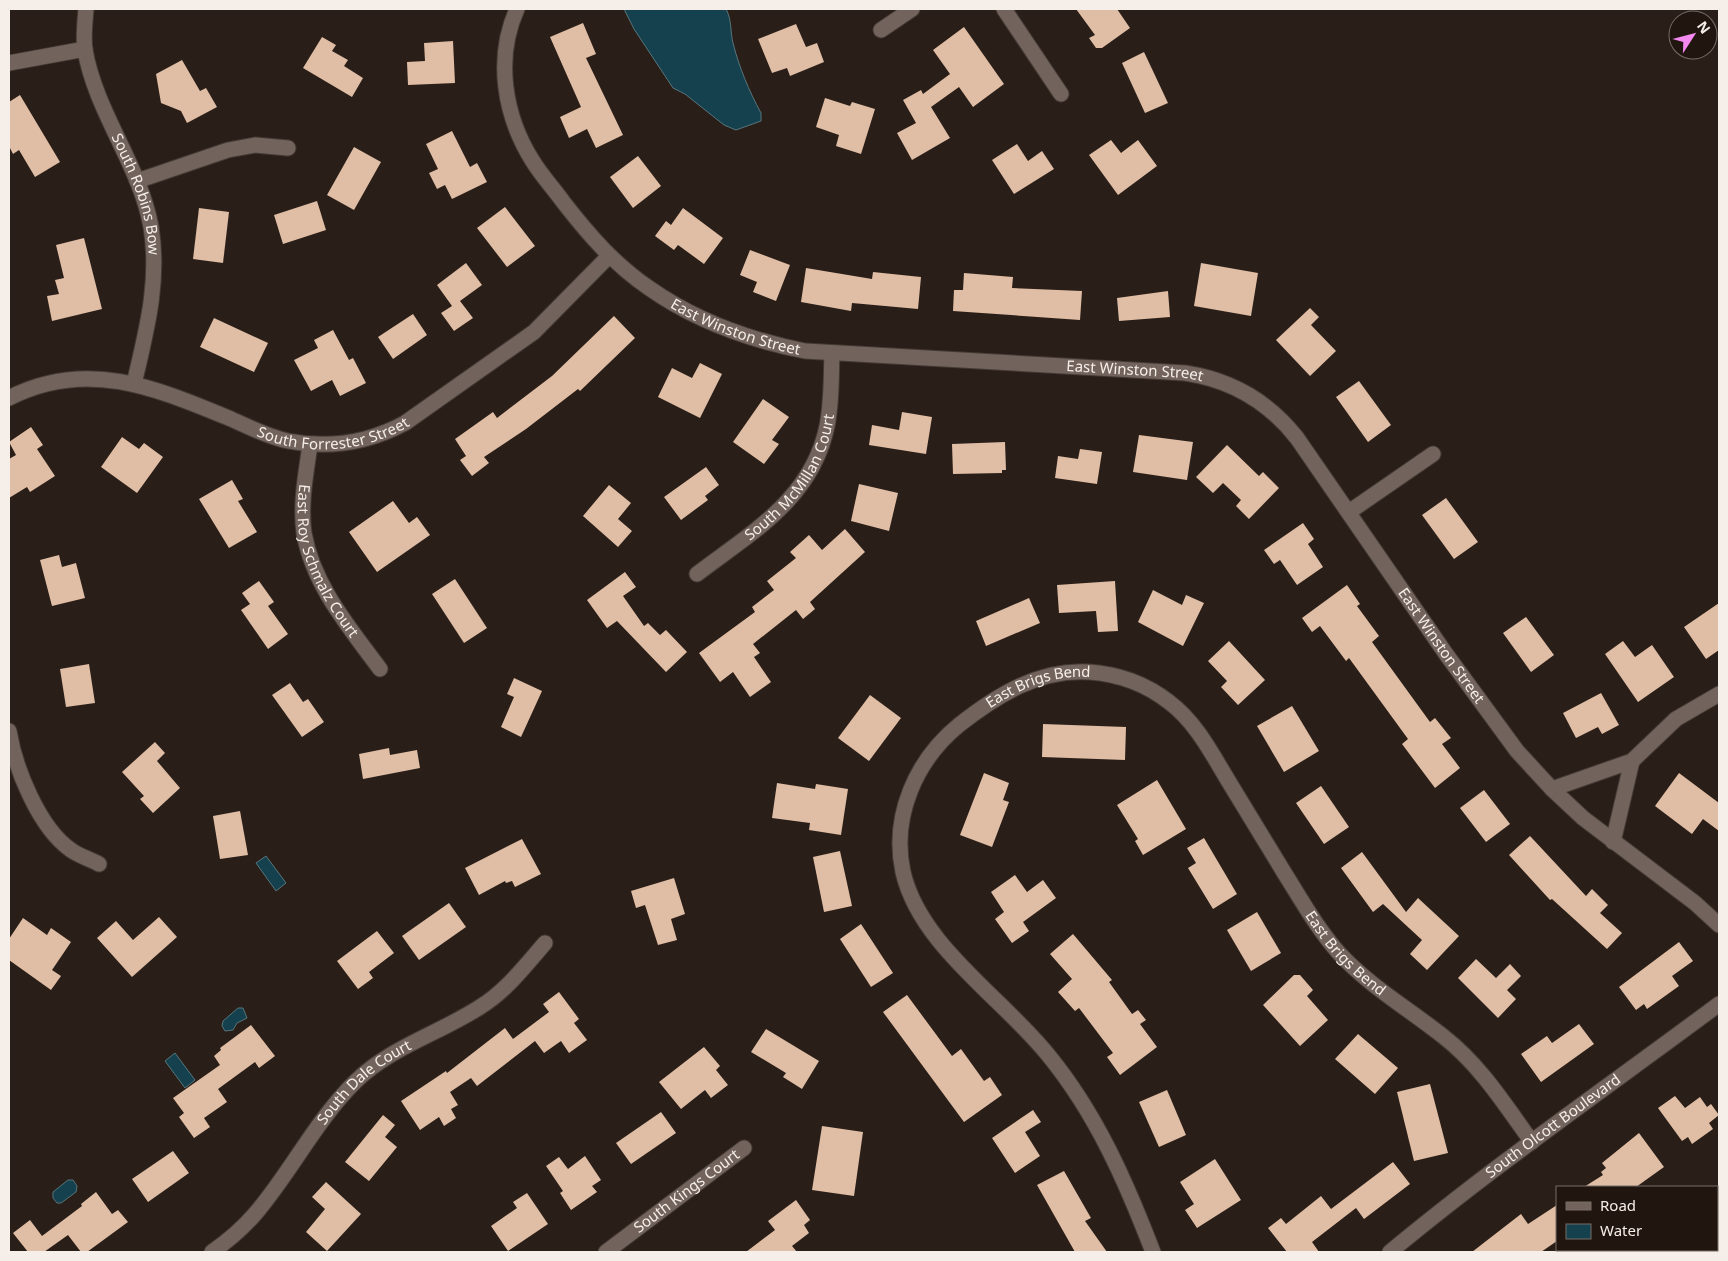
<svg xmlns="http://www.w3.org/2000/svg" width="1728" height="1261" font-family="'Noto Sans',sans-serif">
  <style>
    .water { fill: #14414d; stroke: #58757c }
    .building { fill: #e0bda5 }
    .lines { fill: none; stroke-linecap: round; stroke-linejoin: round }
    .minor-casing { stroke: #453b36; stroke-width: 17 }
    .minor { stroke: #72645c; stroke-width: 15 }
    .labels { text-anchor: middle; stroke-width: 5; stroke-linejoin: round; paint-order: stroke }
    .street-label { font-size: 15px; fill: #f6eee9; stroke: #21160f }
  </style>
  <rect width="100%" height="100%" fill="#2a1f18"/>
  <g class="water">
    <path d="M 624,9 L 726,9 C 732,20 730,31 733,43 C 739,67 749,91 761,113 L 761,121 L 736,130 L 724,125 L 685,94 L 673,88 L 634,29 Z"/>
    <path d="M 266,856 L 286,883 L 276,891 L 256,863 Z"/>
    <path d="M 238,1008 L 243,1008 L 247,1018 L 237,1023 L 233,1030 L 225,1031 L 222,1026 L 223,1021 Z"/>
    <path d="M 175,1053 L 195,1080 L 185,1088 L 165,1061 Z"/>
    <path d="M 68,1180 L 73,1180 L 77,1186 L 76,1192 L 61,1203 L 57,1203 L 53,1198 L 53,1192 Z"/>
  </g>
  <g class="building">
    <path d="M 1076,9 L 1117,9 L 1130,28 L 1102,48 L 1096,48 L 1089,38 L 1095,35 Z"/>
    <path d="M 583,23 L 596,54 L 586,58 L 623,135 L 596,148 L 587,129 L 569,138 L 560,117 L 581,107 L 550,37 Z"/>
    <path d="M 796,24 L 806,47 L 817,43 L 824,62 L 790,76 L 787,68 L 772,73 L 758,39 Z"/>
    <path d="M 964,27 L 1004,84 L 973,107 L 959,87 L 931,107 L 950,138 L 912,160 L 897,133 L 916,123 L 903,100 L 921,90 L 923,94 L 950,74 L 933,50 Z"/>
    <path d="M 322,37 L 336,45 L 332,51 L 348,60 L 344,66 L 363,78 L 352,97 L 303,68 Z"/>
    <path d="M 453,41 L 455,83 L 408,85 L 407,62 L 425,61 L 424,43 Z"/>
    <path d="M 1144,52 L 1168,103 L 1145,113 L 1122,63 Z"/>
    <path d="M 182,60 L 200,91 L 206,88 L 217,107 L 187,123 L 181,111 L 161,103 L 156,74 Z"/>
    <path d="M 20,95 L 60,162 L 35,177 L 19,150 L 13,154 L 9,146 L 9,102 Z"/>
    <path d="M 825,98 L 850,106 L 852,102 L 875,109 L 861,154 L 836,146 L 839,135 L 816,127 Z"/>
    <path d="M 452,131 L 470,167 L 477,163 L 487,182 L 452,199 L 445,185 L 437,189 L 429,173 L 438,169 L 426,144 Z"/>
    <path d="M 1111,140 L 1121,153 L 1138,140 L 1157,166 L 1118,195 L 1089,155 Z"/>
    <path d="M 1017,144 L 1028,161 L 1042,151 L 1054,169 L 1014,194 L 992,160 Z"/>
    <path d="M 354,147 L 381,162 L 354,210 L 327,195 Z"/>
    <path d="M 638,156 L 661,186 L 633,208 L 610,177 Z"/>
    <path d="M 317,201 L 326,230 L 283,244 L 274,215 Z"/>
    <path d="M 505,207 L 535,246 L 507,267 L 477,228 Z"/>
    <path d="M 199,208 L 229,212 L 223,263 L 193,259 Z"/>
    <path d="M 683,208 L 723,238 L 704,264 L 678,245 L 674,250 L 655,236 L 666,221 L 671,225 Z"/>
    <path d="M 84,238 L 102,309 L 52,321 L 47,296 L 59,294 L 55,280 L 64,278 L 56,245 Z"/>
    <path d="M 750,250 L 790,265 L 776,301 L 753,292 L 757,282 L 740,275 Z"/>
    <path d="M 466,263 L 482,285 L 460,301 L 473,318 L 454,331 L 441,313 L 452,306 L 437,285 Z"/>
    <path d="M 1201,263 L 1258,273 L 1251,316 L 1194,306 Z"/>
    <path d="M 806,268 L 872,279 L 873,272 L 921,277 L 918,309 L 852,303 L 851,311 L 801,302 Z"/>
    <path d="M 964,273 L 1013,277 L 1012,288 L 1082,291 L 1080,320 L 953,311 L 954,290 L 963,290 Z"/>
    <path d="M 1168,291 L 1170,317 L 1119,321 L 1117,298 Z"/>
    <path d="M 1310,308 L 1319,317 L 1311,325 L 1336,351 L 1310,376 L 1276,340 Z"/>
    <path d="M 413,314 L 427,335 L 393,359 L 378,337 Z"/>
    <path d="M 614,316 L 635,338 L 580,391 L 578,389 L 526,429 L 484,457 L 489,463 L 472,476 L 460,460 L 466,456 L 455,439 L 493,412 L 497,418 L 552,376 Z"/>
    <path d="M 214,318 L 268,343 L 254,372 L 200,347 Z"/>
    <path d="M 333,330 L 349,360 L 353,358 L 366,383 L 340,396 L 332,380 L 311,391 L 294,360 L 318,348 L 314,340 Z"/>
    <path d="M 700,363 L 722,374 L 700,418 L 658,397 L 672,368 L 692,378 Z"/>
    <path d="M 1359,381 L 1391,425 L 1368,442 L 1336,397 Z"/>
    <path d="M 763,399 L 789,417 L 772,440 L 779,444 L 764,464 L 733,442 Z"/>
    <path d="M 902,412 L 932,417 L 926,454 L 869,445 L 872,425 L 899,430 Z"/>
    <path d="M 31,427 L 43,445 L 37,449 L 55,476 L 30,492 L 27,487 L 9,498 L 9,459 L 16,455 L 9,442 Z"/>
    <path d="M 1139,435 L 1193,442 L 1187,480 L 1133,472 Z"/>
    <path d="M 122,437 L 139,449 L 144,443 L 163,457 L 137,493 L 101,467 Z"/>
    <path d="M 1005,442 L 1006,470 L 1002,470 L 1002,473 L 953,474 L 952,444 Z"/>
    <path d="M 1227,445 L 1259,476 L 1263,472 L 1279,488 L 1249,519 L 1236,506 L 1241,500 L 1223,483 L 1213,493 L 1196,477 Z"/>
    <path d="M 1080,449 L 1102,452 L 1097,484 L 1055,478 L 1058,456 L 1078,459 Z"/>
    <path d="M 706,467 L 719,485 L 705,496 L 708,500 L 681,520 L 664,497 Z"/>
    <path d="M 232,480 L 243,499 L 238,501 L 257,532 L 229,548 L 199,499 Z"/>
    <path d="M 859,484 L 898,493 L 889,531 L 851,521 Z"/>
    <path d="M 609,485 L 631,503 L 618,519 L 632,531 L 618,547 L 583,516 Z"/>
    <path d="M 1446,498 L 1478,542 L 1454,559 L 1422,515 Z"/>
    <path d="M 393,501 L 409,523 L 417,517 L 430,535 L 377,572 L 349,532 Z"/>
    <path d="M 1303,523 L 1314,539 L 1308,544 L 1323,567 L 1297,585 L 1280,560 L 1274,564 L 1264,550 Z"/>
    <path d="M 845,529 L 865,552 L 810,602 L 815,609 L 803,619 L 796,610 L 753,644 L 760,653 L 754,657 L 771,682 L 750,697 L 733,672 L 720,682 L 699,653 L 755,612 L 752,607 L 774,590 L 767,581 L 796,558 L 790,552 L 809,535 L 822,550 Z"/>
    <path d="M 59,555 L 62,567 L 76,563 L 85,598 L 52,606 L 40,560 Z"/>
    <path d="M 625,572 L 636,587 L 623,596 L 644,626 L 648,623 L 660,635 L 666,630 L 687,652 L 666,672 L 617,621 L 607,628 L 587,600 Z"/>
    <path d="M 455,579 L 487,628 L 464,643 L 432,594 Z"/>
    <path d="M 259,581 L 274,602 L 268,606 L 288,634 L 268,649 L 241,610 L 250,604 L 242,593 Z"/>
    <path d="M 1115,581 L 1118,631 L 1098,632 L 1096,611 L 1059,613 L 1057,585 Z"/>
    <path d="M 1347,585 L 1360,604 L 1357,606 L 1379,636 L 1372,642 L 1430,722 L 1435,718 L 1451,738 L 1442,744 L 1460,768 L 1435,788 L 1402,744 L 1408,739 L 1349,658 L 1346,661 L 1320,626 L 1312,632 L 1302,618 Z"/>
    <path d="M 1153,590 L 1182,605 L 1186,595 L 1204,603 L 1183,646 L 1138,622 Z"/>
    <path d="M 1029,598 L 1040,623 L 986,646 L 976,621 Z"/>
    <path d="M 1719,603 L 1719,650 L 1706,659 L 1684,627 Z"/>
    <path d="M 1526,617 L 1554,655 L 1531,672 L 1503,633 Z"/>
    <path d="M 1229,641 L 1265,680 L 1238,705 L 1221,687 L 1227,681 L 1208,661 Z"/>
    <path d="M 1623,641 L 1635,657 L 1652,645 L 1674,677 L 1638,702 L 1605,654 Z"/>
    <path d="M 89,664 L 95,703 L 66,707 L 60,669 Z"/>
    <path d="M 514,678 L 542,691 L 521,737 L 501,727 L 514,697 L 507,694 Z"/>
    <path d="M 290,683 L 303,702 L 308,699 L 324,722 L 302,737 L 272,695 Z"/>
    <path d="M 1601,693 L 1619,725 L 1602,734 L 1598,727 L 1576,738 L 1563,713 Z"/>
    <path d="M 870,695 L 901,718 L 869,761 L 838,738 Z"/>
    <path d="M 1292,706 L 1319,751 L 1284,772 L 1257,726 Z"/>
    <path d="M 1043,724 L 1126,727 L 1125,760 L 1042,757 Z"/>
    <path d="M 155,742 L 165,753 L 157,761 L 180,788 L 153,813 L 140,799 L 144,796 L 122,772 Z"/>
    <path d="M 389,748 L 390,755 L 417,750 L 420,768 L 363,779 L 359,754 Z"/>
    <path d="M 984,773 L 1009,783 L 1003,800 L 1009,802 L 992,847 L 960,835 Z"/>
    <path d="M 1679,773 L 1719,803 L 1719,831 L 1703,819 L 1692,834 L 1655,806 Z"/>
    <path d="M 1157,780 L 1186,829 L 1143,855 L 1135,841 L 1138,839 L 1117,805 Z"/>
    <path d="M 777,783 L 815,789 L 816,784 L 848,789 L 841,835 L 809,830 L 810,823 L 772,818 Z"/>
    <path d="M 1321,786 L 1349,827 L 1324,844 L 1296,803 Z"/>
    <path d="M 1484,790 L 1510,824 L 1486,842 L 1460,808 Z"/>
    <path d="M 240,811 L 248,855 L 220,859 L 213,816 Z"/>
    <path d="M 1530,836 L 1586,896 L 1592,889 L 1608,905 L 1600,913 L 1622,933 L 1607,949 L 1552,899 L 1550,900 L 1509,855 Z"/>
    <path d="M 1204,838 L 1237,894 L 1213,909 L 1188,868 L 1196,863 L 1187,848 Z"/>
    <path d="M 522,839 L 541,874 L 515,887 L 512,881 L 506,883 L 505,881 L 479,895 L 465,868 Z"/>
    <path d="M 840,851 L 852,906 L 824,912 L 813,857 Z"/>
    <path d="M 1362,852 L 1406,912 L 1418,898 L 1459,936 L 1427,970 L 1410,954 L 1422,940 L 1383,904 L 1373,912 L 1341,868 Z"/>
    <path d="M 1015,875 L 1027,892 L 1043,880 L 1056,898 L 1023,922 L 1029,931 L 1012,943 L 995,919 L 1004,912 L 991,892 Z"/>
    <path d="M 674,878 L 685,914 L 671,919 L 677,940 L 658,945 L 645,905 L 636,908 L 631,891 Z"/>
    <path d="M 449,903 L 466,927 L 419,960 L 402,936 Z"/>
    <path d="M 1257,912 L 1281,953 L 1251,971 L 1227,930 Z"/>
    <path d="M 159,917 L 177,937 L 132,977 L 97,938 L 116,921 L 133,940 Z"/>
    <path d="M 23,918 L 47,935 L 51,928 L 71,942 L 52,970 L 61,976 L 51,990 L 9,960 L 9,939 Z"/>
    <path d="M 861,924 L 893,973 L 871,987 L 840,939 Z"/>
    <path d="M 377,931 L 394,953 L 369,972 L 373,978 L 358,989 L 337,961 Z"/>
    <path d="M 1073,934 L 1112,980 L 1109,982 L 1132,1014 L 1138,1010 L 1146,1020 L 1140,1024 L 1157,1047 L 1120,1075 L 1107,1057 L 1113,1053 L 1079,1008 L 1075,1011 L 1058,992 L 1072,979 L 1050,954 Z"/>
    <path d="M 1679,942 L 1693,961 L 1672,976 L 1679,986 L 1647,1009 L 1644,1004 L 1636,1010 L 1619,987 Z"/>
    <path d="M 1476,959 L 1496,978 L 1510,964 L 1521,976 L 1507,990 L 1516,999 L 1498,1018 L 1458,978 Z"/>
    <path d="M 1294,975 L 1300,975 L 1313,990 L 1307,996 L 1328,1020 L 1300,1046 L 1263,1005 Z"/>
    <path d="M 559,992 L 579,1019 L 574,1023 L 587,1040 L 569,1053 L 561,1041 L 544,1053 L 535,1041 L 477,1086 L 471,1078 L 450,1092 L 458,1105 L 451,1109 L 456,1118 L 444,1126 L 439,1117 L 420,1130 L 401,1101 L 446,1071 L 447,1073 L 505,1028 L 513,1039 L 549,1012 L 543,1004 Z"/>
    <path d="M 907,995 L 952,1056 L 961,1049 L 984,1081 L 990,1077 L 1002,1095 L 964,1122 L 883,1012 Z"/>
    <path d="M 1579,1024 L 1594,1044 L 1541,1082 L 1521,1054 L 1547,1036 L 1552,1043 Z"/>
    <path d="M 251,1025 L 275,1056 L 259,1068 L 255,1062 L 218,1089 L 227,1102 L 204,1118 L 210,1127 L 194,1138 L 179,1117 L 184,1113 L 173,1098 L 220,1065 L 214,1056 L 221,1050 L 220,1048 Z"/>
    <path d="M 766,1029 L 819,1061 L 802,1089 L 783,1077 L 786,1073 L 751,1052 Z"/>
    <path d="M 1358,1034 L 1398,1068 L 1375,1094 L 1335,1059 Z"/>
    <path d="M 704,1047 L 720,1066 L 716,1070 L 728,1085 L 711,1098 L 705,1090 L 681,1109 L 659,1082 Z"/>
    <path d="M 1430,1084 L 1448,1153 L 1414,1161 L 1397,1092 Z"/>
    <path d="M 1167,1090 L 1186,1135 L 1159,1147 L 1139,1102 Z"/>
    <path d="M 1675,1096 L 1685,1108 L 1700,1097 L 1707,1107 L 1711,1104 L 1719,1115 L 1709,1123 L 1713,1129 L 1692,1144 L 1688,1137 L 1682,1141 L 1658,1108 Z"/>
    <path d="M 1033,1110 L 1041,1122 L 1025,1132 L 1040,1156 L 1015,1173 L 992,1138 Z"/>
    <path d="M 661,1112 L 676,1133 L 631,1164 L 616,1143 Z"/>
    <path d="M 383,1115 L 395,1125 L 385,1137 L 397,1147 L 369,1181 L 345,1162 Z"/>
    <path d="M 822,1126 L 863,1132 L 854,1196 L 812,1190 Z"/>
    <path d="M 1639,1133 L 1664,1167 L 1636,1187 L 1584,1187 L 1603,1175 L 1601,1172 L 1606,1168 L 1602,1163 Z"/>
    <path d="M 173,1151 L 189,1173 L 148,1202 L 132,1179 Z"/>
    <path d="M 585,1156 L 601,1180 L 592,1186 L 597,1192 L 571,1210 L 560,1193 L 563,1191 L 546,1166 L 559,1157 L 568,1169 Z"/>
    <path d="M 1215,1159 L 1241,1200 L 1197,1228 L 1185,1210 L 1194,1204 L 1180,1182 Z"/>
    <path d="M 1393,1162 L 1410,1184 L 1364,1219 L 1356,1208 L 1312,1242 L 1319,1252 L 1287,1252 L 1268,1228 L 1281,1218 L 1286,1224 L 1321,1196 L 1331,1209 Z"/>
    <path d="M 1064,1171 L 1091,1218 L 1085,1221 L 1107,1252 L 1075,1252 L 1037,1185 Z"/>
    <path d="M 326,1182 L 361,1214 L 327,1251 L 306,1232 L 325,1209 L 312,1197 Z"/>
    <path d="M 96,1192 L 112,1214 L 118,1210 L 128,1222 L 87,1252 L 81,1252 L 68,1235 L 44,1252 L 28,1252 L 13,1233 L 30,1220 L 42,1236 L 82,1206 L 81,1204 Z"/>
    <path d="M 527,1193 L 548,1224 L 508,1251 L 491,1226 L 517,1208 L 513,1202 Z"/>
    <path d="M 796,1200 L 810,1220 L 804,1225 L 809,1233 L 792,1246 L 797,1252 L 746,1252 L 775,1230 L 768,1221 Z"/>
    <path d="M 1557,1205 L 1557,1241 L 1541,1252 L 1472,1252 L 1521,1214 L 1528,1224 Z"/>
  </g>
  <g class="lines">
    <defs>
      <g id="minor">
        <path id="s1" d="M 86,9 C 85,22 83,37 85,50 C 96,113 140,165 151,227 C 160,282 146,332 134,384"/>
        <path id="s2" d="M 517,9 C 495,58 504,115 532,160 C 541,175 554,189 564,203 C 589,235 615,265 649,288 C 696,321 749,340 805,351 L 1185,373 C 1232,380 1268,401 1297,438 L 1446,654 L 1517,751 L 1552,789 L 1583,818 L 1695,903 L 1719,925"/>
        <path d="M 1004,9 L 1061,94"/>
        <path d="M 881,30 L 912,9"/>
        <path d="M 9,63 L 85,49"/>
        <path d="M 137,181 L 228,150 L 255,145 L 288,148"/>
        <path id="s3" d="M 9,398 C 87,358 156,388 231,419 C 249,427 268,437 288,441 C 330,449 368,443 405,423 L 534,332 L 609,256"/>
        <path id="s4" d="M 310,445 C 306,473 300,504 304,533 C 313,585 349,627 380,669"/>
        <path d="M 1349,512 L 1433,454"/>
        <path id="s5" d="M 697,574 C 752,532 812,499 827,426 C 832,402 831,377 832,353"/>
        <path d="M 9,731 C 15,768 39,828 71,850 C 79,856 90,859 99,864"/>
        <path d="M 1552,789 L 1632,761 L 1676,719 L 1719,694"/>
        <path d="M 1613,842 L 1632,761"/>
        <path id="s6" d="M 212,1252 C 228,1241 242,1229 255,1214 C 291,1172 316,1120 356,1081 C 391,1047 440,1033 480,1007 C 506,991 525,966 545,943"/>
        <path id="s7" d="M 606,1252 L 744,1148"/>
        <path id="s8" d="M 1153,1252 C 1126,1182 1097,1115 1049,1056 C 1003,998 920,946 903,872 C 891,816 916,760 959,725 C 997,695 1039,669 1089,672 C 1118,674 1146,684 1169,702 C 1196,722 1212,754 1229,782 C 1248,813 1267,844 1285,874 C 1302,901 1317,928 1338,952 C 1369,986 1409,1009 1444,1037 C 1481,1066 1505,1105 1532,1142"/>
        <path id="s9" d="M 1390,1252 C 1496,1164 1609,1086 1719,1004"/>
      </g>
    </defs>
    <use href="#minor" class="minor-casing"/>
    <use href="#minor" class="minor"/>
  </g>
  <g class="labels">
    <g class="street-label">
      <text dy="5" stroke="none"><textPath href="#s1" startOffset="195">South Robins Bow</textPath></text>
      <text dy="5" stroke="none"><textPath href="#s2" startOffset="428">East Winston Street</textPath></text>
      <text dy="5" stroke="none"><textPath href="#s2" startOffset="832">East Winston Street</textPath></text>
      <text dy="5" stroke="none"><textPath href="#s3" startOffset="339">South Forrester Street</textPath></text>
      <text dy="5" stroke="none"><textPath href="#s5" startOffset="138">South McMillan Court</textPath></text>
      <text dy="5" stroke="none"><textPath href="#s4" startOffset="122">East Roy Schmalz Court</textPath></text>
      <text dy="5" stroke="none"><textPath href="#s2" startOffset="1268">East Winston Street</textPath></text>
      <text dy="5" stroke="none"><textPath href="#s8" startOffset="716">East Brigs Bend</textPath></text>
      <text dy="5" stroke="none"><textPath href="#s8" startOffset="1165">East Brigs Bend</textPath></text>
      <text dy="5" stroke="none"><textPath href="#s6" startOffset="230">South Dale Court</textPath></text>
      <text dy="5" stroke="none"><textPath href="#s9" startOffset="206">South Olcott Boulevard</textPath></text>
      <text dy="5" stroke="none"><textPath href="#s7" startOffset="101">South Kings Court</textPath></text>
    </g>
  </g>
  <rect width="1728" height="1261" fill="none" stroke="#f6eee9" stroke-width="20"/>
  <rect x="1556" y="1186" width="162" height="65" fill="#21160f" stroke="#766c66"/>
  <rect x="1566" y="1202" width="25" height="8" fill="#72645c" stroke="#766c66"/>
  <text x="1600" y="1211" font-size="15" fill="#f6eee9">Road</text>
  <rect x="1566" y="1224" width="25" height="15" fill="#14414d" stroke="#766c66"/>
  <text x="1600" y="1236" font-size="15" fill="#f6eee9">Water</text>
  <g transform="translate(1693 35) rotate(54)"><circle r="24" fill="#21160f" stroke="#766c66"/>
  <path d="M0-4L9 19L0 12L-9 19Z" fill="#f489f0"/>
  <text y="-8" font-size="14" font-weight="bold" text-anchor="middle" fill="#f6eee9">N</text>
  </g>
</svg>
